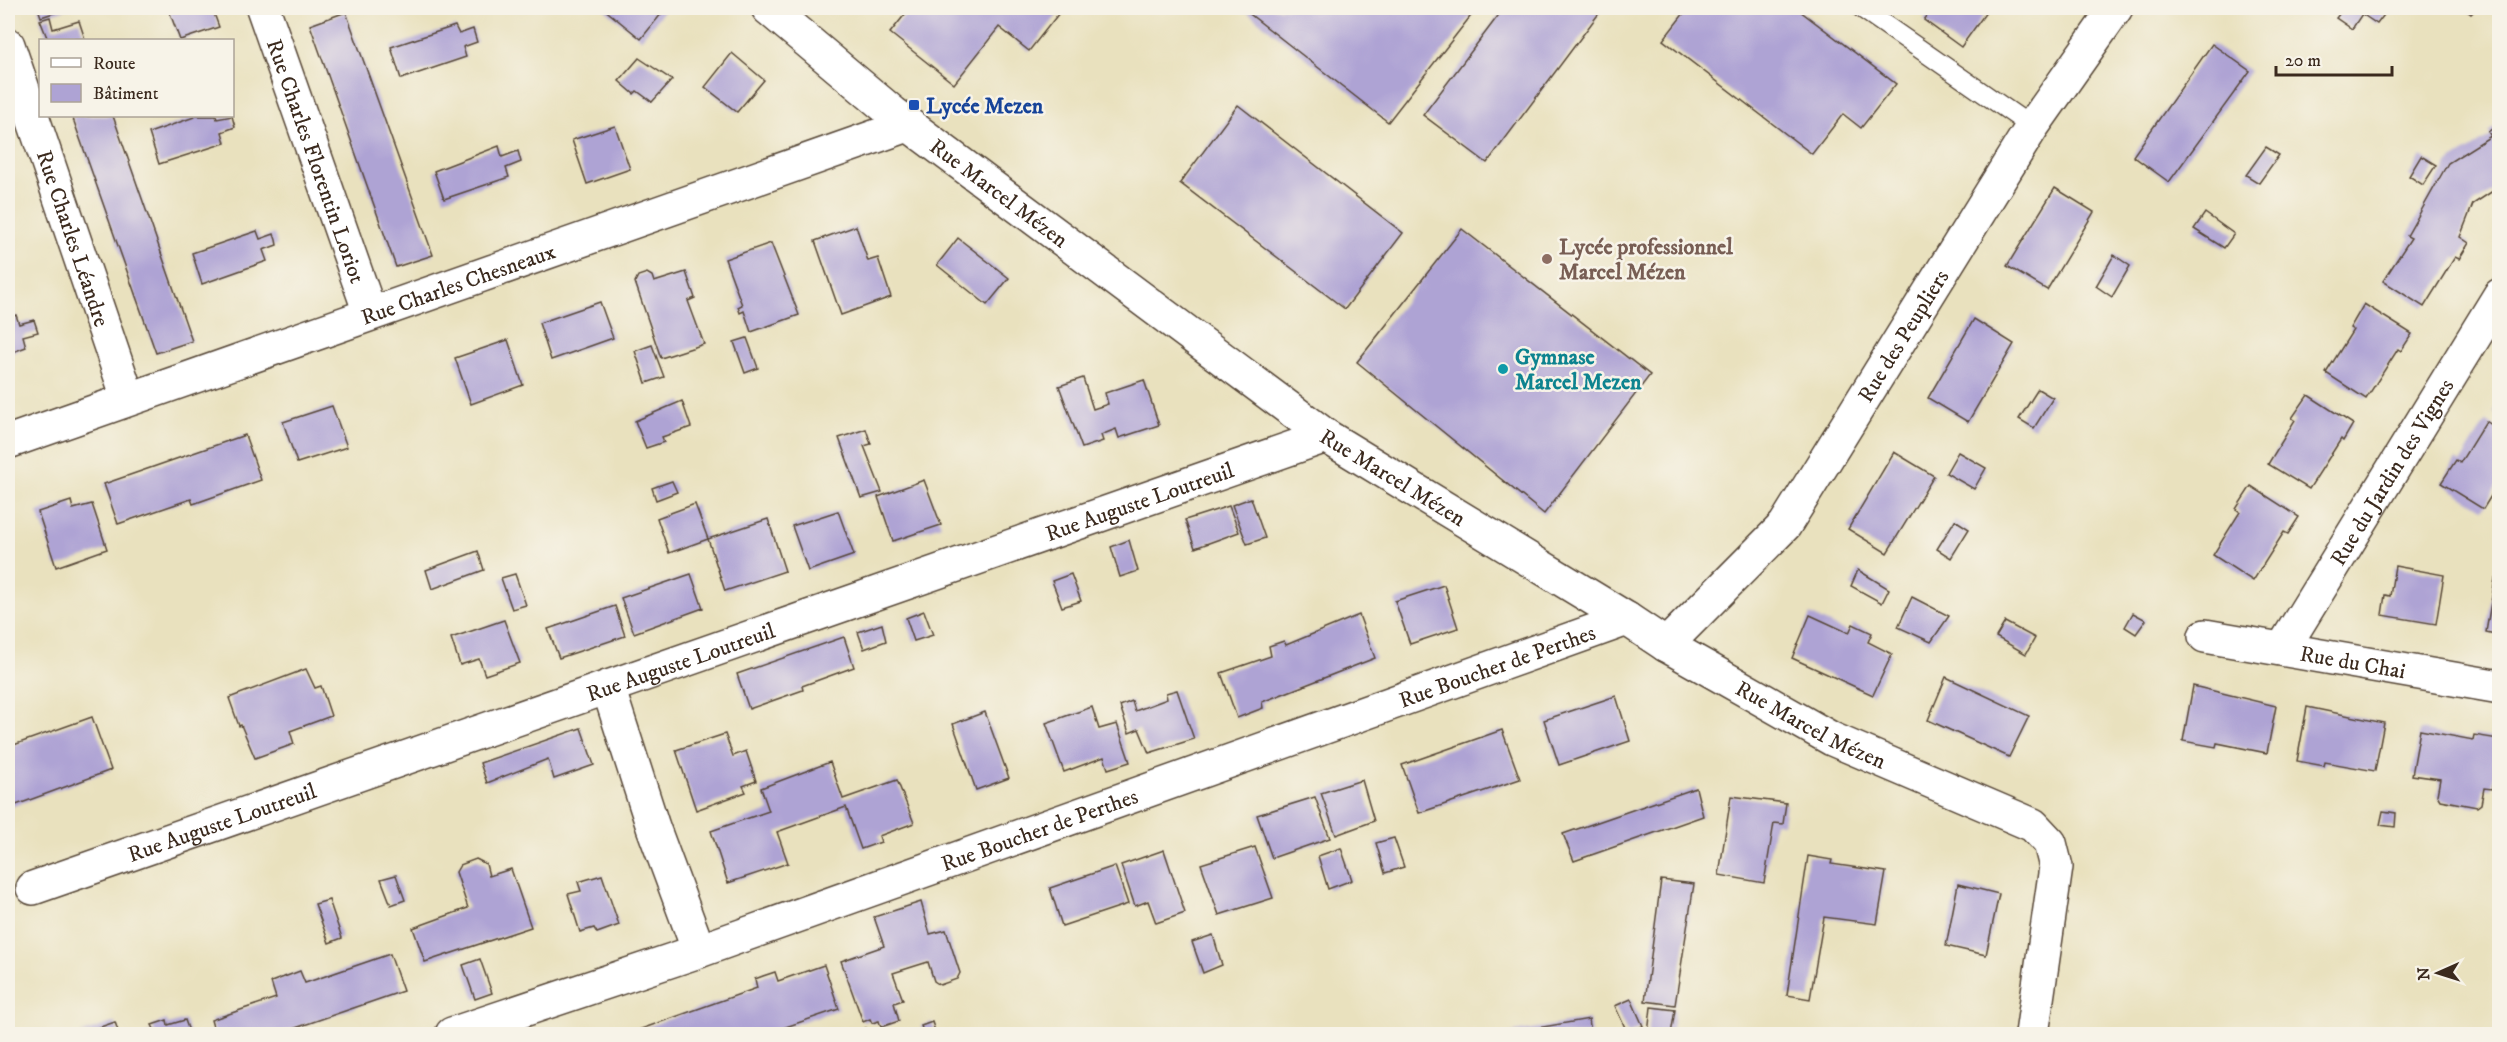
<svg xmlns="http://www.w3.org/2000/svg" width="2507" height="1042" font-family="'IM FELL DW Pica',serif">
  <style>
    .building { fill: #aea3d4 }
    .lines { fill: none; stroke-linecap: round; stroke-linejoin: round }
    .service-casing { stroke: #554536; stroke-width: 21 }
    .minor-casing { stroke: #554536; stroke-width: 36 }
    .service { stroke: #fff; stroke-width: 18 }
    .minor { stroke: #fff; stroke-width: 33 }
    .transit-dot { fill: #1a4fb4; stroke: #f7f3e8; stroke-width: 2 }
    .education-dot { fill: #8d6e63; stroke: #f7f3e8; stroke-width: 2 }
    .culture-dot { fill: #0f9aa8; stroke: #f7f3e8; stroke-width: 2 }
    .labels { text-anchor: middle; stroke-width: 5; stroke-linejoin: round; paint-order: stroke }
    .transit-label { font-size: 22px; font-weight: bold; fill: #164399; stroke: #f7f3e8; text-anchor: start }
    .street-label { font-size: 22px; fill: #3b2a1e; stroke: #f7f3e8 }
    .education-label { font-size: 22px; font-weight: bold; fill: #785e54; stroke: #f7f3e8; text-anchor: start }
    .culture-label { font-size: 22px; font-weight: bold; fill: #0d838f; stroke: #f7f3e8; text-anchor: start }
  </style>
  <rect width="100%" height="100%" fill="#f7f3e8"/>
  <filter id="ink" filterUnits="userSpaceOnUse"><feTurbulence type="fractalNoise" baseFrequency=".0167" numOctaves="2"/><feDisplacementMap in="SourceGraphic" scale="12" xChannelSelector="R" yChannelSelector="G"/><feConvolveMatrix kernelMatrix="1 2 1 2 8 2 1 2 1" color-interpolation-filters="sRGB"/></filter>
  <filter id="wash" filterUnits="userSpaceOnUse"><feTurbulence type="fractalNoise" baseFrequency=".008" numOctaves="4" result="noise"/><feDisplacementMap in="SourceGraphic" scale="24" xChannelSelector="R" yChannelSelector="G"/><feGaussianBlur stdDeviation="1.35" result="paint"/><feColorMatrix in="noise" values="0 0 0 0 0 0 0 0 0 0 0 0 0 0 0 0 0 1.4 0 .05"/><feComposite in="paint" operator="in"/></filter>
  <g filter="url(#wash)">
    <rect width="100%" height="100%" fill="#e9e1be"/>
    <g id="blocks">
      <g class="building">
        <path d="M 38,8 L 69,8 L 41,17 Z"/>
        <path d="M 168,8 L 212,8 L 219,27 L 180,40 Z"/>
        <path d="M 603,8 L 666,8 L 641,39 Z"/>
        <path d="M 910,8 L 1063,8 L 1029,51 L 999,27 L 954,84 L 890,33 Z"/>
        <path d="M 1242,8 L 1477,8 L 1388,122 Z"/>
        <path d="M 1504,8 L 1603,8 L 1487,163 L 1423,115 Z"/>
        <path d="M 1688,8 L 1796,8 L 1896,84 L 1861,128 L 1843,114 L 1812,154 L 1663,40 Z"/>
        <path d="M 1933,8 L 1989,8 L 1961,47 L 1924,20 Z"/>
        <path d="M 2344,8 L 2353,8 L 2362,14 L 2352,29 L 2336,18 Z"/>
        <path d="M 2368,8 L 2383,8 L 2387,11 L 2377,24 L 2362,14 Z"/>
        <path d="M 2463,8 L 2477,8 L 2471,14 Z"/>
        <path d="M 346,12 L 433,255 L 396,267 L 310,25 Z"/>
        <path d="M 50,17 L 53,29 L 79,21 L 85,39 L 48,40 L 40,20 Z"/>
        <path d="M 455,26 L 459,34 L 473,29 L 477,42 L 463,47 L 466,57 L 401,79 L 391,47 Z"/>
        <path d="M 2212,44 L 2250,71 L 2169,182 L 2133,156 Z"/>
        <path d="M 732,53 L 764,80 L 737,112 L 705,87 Z"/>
        <path d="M 639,58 L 672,80 L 652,102 L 637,91 L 634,94 L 619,81 Z"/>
        <path d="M 1238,105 L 1403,233 L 1345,309 L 1180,183 Z"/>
        <path d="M 72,116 L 113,116 L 192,341 L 156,353 Z"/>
        <path d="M 197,116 L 216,116 L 217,119 L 232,116 L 235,127 L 222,132 L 225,143 L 159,164 L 149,133 Z"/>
        <path d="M 2499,124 L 2499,187 L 2473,204 L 2460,237 L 2469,243 L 2459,259 L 2455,257 L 2424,307 L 2383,281 L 2411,238 L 2407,236 L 2448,163 L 2491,136 L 2488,132 Z"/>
        <path d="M 615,126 L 630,169 L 587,184 L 572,140 Z"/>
        <path d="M 499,146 L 502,157 L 518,151 L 521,162 L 506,168 L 509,177 L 444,199 L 434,171 Z"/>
        <path d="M 2266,147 L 2279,155 L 2259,183 L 2246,175 Z"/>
        <path d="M 2421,156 L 2436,165 L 2423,185 L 2409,176 Z"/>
        <path d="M 2055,188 L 2094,212 L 2047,290 L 2007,266 Z"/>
        <path d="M 2205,213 L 2234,234 L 2224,248 L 2194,229 Z"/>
        <path d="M 856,226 L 868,261 L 878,258 L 891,297 L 841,315 L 815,241 Z"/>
        <path d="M 1462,229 L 1650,375 L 1544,514 L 1357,362 Z"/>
        <path d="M 257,231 L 260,239 L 274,234 L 276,240 L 277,245 L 263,250 L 267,261 L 202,284 L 192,253 Z"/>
        <path d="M 958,238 L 1009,278 L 987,305 L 937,265 Z"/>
        <path d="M 771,243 L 799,315 L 751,332 L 744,311 L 740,313 L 738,307 L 742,305 L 725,259 Z"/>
        <path d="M 2114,255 L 2130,266 L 2112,297 L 2096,286 Z"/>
        <path d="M 686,272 L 695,298 L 688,301 L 704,344 L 661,358 L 635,282 L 638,276 L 647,273 L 652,276 L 654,282 Z"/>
        <path d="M 600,302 L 613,338 L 551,360 L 539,323 Z"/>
        <path d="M 2364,304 L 2412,334 L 2401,351 L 2398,349 L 2366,399 L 2326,373 L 2353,330 L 2350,328 Z"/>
        <path d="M 16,315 L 19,324 L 34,320 L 38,332 L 23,336 L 26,347 L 8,354 L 8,318 Z"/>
        <path d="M 1974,319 L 2014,344 L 1968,422 L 1928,398 Z"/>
        <path d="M 747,338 L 758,368 L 745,373 L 734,342 Z"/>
        <path d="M 508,340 L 523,385 L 471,404 L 455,358 Z"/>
        <path d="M 652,345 L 664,377 L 646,383 L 635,351 Z"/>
        <path d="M 1083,378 L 1093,409 L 1108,404 L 1105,393 L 1144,380 L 1159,425 L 1119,438 L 1116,429 L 1101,435 L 1103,441 L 1082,448 L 1059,386 Z"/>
        <path d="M 2038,389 L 2053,398 L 2034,428 L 2019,419 Z"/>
        <path d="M 2308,395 L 2353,424 L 2343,441 L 2341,439 L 2309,489 L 2268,464 L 2295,420 L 2292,418 Z"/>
        <path d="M 2499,400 L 2499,415 L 2493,411 Z"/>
        <path d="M 682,401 L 691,427 L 662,437 L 664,442 L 646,448 L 635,421 Z"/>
        <path d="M 332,406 L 347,447 L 297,463 L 283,422 Z"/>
        <path d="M 2486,421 L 2499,430 L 2499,483 L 2483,509 L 2441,483 L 2456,460 L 2460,463 Z"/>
        <path d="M 866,429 L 871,444 L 864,446 L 882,492 L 861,498 L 839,438 Z"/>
        <path d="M 245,435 L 261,480 L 193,504 L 191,499 L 118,524 L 104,484 Z"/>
        <path d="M 1894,452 L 1934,476 L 1887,553 L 1848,529 Z"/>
        <path d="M 1958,452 L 1986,468 L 1974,489 L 1946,473 Z"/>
        <path d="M 924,480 L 941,525 L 893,541 L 878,497 Z"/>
        <path d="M 672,481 L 677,492 L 656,500 L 652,488 Z"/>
        <path d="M 2251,486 L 2299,517 L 2288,534 L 2284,532 L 2253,581 L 2213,555 L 2240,512 L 2236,509 Z"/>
        <path d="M 1251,498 L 1265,538 L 1247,544 L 1232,505 Z"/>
        <path d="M 71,501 L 73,509 L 92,504 L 107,549 L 56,567 L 38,512 Z"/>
        <path d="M 695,504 L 708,539 L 669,553 L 657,518 Z"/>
        <path d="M 1229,506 L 1239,532 L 1195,548 L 1185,520 Z"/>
        <path d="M 838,511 L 854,555 L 808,571 L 792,526 Z"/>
        <path d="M 768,519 L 785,571 L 725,591 L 708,539 Z"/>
        <path d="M 1955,520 L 1969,529 L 1951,558 L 1937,549 Z"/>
        <path d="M 1129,540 L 1138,571 L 1120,577 L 1111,547 Z"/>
        <path d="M 478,551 L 484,570 L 432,589 L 426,570 Z"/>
        <path d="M 2395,566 L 2444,575 L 2436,624 L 2382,615 L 2385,595 L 2390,596 Z"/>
        <path d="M 1858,570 L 1889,589 L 1882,603 L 1851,586 Z"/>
        <path d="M 515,574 L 526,605 L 512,609 L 501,578 Z"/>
        <path d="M 691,574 L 703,608 L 634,633 L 621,598 Z"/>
        <path d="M 1071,574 L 1081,601 L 1062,607 L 1052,581 Z"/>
        <path d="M 2495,579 L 2499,580 L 2499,635 L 2486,632 Z"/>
        <path d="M 1444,585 L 1458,628 L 1410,644 L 1395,601 Z"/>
        <path d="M 1912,597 L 1949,616 L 1931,642 L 1898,627 Z"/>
        <path d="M 615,606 L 625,636 L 559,658 L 548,629 Z"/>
        <path d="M 924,611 L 933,635 L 914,641 L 906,618 Z"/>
        <path d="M 2133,613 L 2146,620 L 2136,634 L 2125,627 Z"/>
        <path d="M 1359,615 L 1375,658 L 1262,702 L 1263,708 L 1237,718 L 1221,673 L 1271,656 L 1269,646 L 1284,641 L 1286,645 Z"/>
        <path d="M 1810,615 L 1849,633 L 1853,624 L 1872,633 L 1868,642 L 1892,654 L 1873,695 L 1792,658 Z"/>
        <path d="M 504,620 L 520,663 L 485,675 L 479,659 L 460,665 L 451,638 Z"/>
        <path d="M 2005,622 L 2035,638 L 2026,654 L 1996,637 Z"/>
        <path d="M 882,624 L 886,641 L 864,649 L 858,632 Z"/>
        <path d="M 844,637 L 854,667 L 802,686 L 803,690 L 749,709 L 737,674 Z"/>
        <path d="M 306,669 L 315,688 L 321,686 L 331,716 L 290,731 L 294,744 L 255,758 L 241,725 L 239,726 L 229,698 Z"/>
        <path d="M 1946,677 L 2029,716 L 2009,757 L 1928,720 Z"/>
        <path d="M 2193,686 L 2276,706 L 2267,753 L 2217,743 L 2216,747 L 2183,741 Z"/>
        <path d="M 1177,690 L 1194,739 L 1149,753 L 1139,729 L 1129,733 L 1120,706 L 1132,701 L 1135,711 L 1167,699 L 1166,693 Z"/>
        <path d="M 1616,696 L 1630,741 L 1559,765 L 1544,720 Z"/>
        <path d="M 1092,707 L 1099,729 L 1117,724 L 1130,762 L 1108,769 L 1104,757 L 1064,772 L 1046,723 Z"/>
        <path d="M 2307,707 L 2384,723 L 2375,771 L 2325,762 L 2324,766 L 2297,761 Z"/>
        <path d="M 985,712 L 1009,778 L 976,790 L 953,724 Z"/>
        <path d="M 92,717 L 111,770 L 8,808 L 8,747 Z"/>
        <path d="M 581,728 L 594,765 L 554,779 L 548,759 L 487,783 L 480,763 Z"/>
        <path d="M 1502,730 L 1520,779 L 1419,813 L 1402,765 Z"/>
        <path d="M 2420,730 L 2473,740 L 2474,735 L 2499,739 L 2492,789 L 2484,788 L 2481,804 L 2477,807 L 2440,800 L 2437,795 L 2440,779 L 2412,775 Z"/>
        <path d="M 725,734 L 733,756 L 746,751 L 756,781 L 743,786 L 746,792 L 696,810 L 676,750 Z"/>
        <path d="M 830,762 L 843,799 L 897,780 L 914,823 L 879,836 L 881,842 L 861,849 L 846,807 L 777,832 L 788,863 L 728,883 L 711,831 L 769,811 L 761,788 Z"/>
        <path d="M 1362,780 L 1374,821 L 1336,835 L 1321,793 Z"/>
        <path d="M 1696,788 L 1703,816 L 1574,861 L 1563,834 Z"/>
        <path d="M 1731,796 L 1786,803 L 1783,824 L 1774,823 L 1764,883 L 1719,875 Z"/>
        <path d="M 1315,797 L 1330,838 L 1272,858 L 1257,815 Z"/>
        <path d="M 2383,811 L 2396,813 L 2395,827 L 2380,825 Z"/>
        <path d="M 1394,838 L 1404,867 L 1385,873 L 1376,843 Z"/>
        <path d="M 1255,847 L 1273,898 L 1219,915 L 1201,864 Z"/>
        <path d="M 1341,848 L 1352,880 L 1328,889 L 1318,856 Z"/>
        <path d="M 1164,850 L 1185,913 L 1156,923 L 1148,901 L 1135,906 L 1121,865 Z"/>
        <path d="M 1808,856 L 1832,860 L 1831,864 L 1886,872 L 1877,924 L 1824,917 L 1810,999 L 1787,995 Z"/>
        <path d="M 476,859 L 486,864 L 489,876 L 511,869 L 531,927 L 425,962 L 413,928 L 468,908 L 456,872 L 460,865 Z"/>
        <path d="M 1115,866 L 1128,904 L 1062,926 L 1050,888 Z"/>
        <path d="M 396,875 L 405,900 L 391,905 L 381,879 Z"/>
        <path d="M 602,875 L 619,925 L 597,933 L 594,928 L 580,932 L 568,894 L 581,891 L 578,882 Z"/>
        <path d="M 1661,880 L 1694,884 L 1675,1005 L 1645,1001 Z"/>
        <path d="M 1958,884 L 1999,894 L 1986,955 L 1946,946 Z"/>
        <path d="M 329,900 L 342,938 L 329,943 L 315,904 Z"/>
        <path d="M 921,902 L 930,934 L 946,930 L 960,973 L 957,979 L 940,985 L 934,981 L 928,962 L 893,973 L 903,1000 L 894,1003 L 899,1021 L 881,1027 L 879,1021 L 872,1023 L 870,1019 L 863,1022 L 841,961 L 884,946 L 874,917 Z"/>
        <path d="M 1213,935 L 1222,965 L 1203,973 L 1192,942 Z"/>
        <path d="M 390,954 L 403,991 L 278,1034 L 215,1034 L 211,1020 L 276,998 L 271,982 L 300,971 L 305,983 Z"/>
        <path d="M 480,959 L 492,993 L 475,999 L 463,965 Z"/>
        <path d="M 824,965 L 839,1009 L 765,1034 L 627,1034 L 757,988 L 755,979 L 763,976 L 775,972 L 778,981 Z"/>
        <path d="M 1631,999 L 1643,1026 L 1628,1034 L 1615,1006 Z"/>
        <path d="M 1651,1007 L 1675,1010 L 1671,1034 L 1648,1034 Z"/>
        <path d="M 1589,1019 L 1591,1034 L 1509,1034 L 1509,1033 Z"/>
        <path d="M 167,1020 L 168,1025 L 185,1020 L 190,1034 L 145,1034 L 155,1031 L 152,1025 Z"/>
        <path d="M 115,1022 L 119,1034 L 80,1034 Z"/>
        <path d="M 932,1022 L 936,1034 L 924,1034 L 921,1026 Z"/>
        <path d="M 866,1028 L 868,1034 L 850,1034 Z"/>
      </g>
    </g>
  </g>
  <g filter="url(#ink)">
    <use href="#blocks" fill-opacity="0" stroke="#554536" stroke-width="1.5"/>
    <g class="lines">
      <defs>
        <path id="service" d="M 1861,8 L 2032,127"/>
        <g id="minor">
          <path id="s1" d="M 263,8 L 370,313"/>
          <path id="s2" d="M 768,8 L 893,113 L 1326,436 L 1627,619 L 1666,645 L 1832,739 L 2033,825 L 2050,843 L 2056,867 L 2032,1034"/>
          <path id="s3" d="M 8,45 L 128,398"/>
          <path id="s4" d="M 8,442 L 908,125"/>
          <path id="s5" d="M 2205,636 L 2500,687"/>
          <path id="s6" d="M 1666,645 L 1785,525 L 2032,127 L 2116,8"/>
          <path id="s7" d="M 2283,648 L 2500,295"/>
          <path d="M 608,687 L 653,827 L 699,951"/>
          <path id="s8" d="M 33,888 L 1326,436"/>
          <path id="s9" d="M 452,1034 L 699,951 L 1627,619"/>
        </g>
      </defs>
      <use href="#service" class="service-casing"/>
      <use href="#minor" class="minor-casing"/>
      <use href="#service" class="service"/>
      <use href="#minor" class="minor"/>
    </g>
  </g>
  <rect class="transit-dot" x="908" y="99" width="12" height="12" rx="3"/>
  <circle class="education-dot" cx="1547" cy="259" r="6"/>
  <circle class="culture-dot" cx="1503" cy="369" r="6"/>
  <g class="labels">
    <g class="transit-label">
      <text x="926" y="113">Lycée Mezen</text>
    </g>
    <g class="street-label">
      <text dy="8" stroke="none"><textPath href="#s1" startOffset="162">Rue Charles Florentin Loriot</textPath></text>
      <text dy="8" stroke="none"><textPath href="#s2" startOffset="296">Rue Marcel Mézen</textPath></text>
      <text dy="8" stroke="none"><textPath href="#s3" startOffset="204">Rue Charles Léandre</textPath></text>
      <text dy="8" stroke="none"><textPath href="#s4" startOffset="477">Rue Charles Chesneaux</textPath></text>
      <text dy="8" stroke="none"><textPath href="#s6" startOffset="392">Rue des Peupliers</textPath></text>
      <text dy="8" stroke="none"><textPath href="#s7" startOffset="207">Rue du Jardin des Vignes</textPath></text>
      <text dy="8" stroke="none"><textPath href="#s2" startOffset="782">Rue Marcel Mézen</textPath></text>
      <text dy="8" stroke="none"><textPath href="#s8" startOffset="1172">Rue Auguste Loutreuil</textPath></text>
      <text dy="8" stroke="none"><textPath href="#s5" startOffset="150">Rue du Chai</textPath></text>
      <text dy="8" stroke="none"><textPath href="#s8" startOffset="686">Rue Auguste Loutreuil</textPath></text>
      <text dy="8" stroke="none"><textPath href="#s9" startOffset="1108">Rue Boucher de Perthes</textPath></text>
      <text dy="8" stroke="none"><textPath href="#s2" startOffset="1268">Rue Marcel Mézen</textPath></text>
      <text dy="8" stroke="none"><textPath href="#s8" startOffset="200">Rue Auguste Loutreuil</textPath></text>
      <text dy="8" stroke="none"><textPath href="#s9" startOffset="622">Rue Boucher de Perthes</textPath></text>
    </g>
    <g class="education-label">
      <text x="1559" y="254">Lycée professionnel<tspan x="1559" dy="25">Marcel Mézen</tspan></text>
    </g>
    <g class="culture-label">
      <text x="1515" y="364">Gymnase<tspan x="1515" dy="25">Marcel Mezen</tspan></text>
    </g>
  </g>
  <rect width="2507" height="1042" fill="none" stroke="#f7f3e8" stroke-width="30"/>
  <rect x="39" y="39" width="195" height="78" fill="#f7f3e8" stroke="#aca397" stroke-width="1.5"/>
  <rect x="51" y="58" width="30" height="9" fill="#ffffff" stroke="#aca397" stroke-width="1.5"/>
  <text x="93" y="69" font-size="18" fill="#3b2a1e">Route</text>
  <rect x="51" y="84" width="30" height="18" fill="#aea3d4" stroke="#aca397" stroke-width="1.5"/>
  <text x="93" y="99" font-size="18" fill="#3b2a1e">Bâtiment</text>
  <g transform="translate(2438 973) rotate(267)" stroke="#f7f3e8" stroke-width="4.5" paint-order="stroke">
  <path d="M0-4.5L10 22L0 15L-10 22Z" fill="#3b2a1e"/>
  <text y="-9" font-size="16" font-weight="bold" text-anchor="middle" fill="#3b2a1e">N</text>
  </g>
  <path d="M2276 66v9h116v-9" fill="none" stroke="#3b2a1e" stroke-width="3"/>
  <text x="2285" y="66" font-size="18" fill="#3b2a1e" stroke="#f7f3e8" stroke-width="4.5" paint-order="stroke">20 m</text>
</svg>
